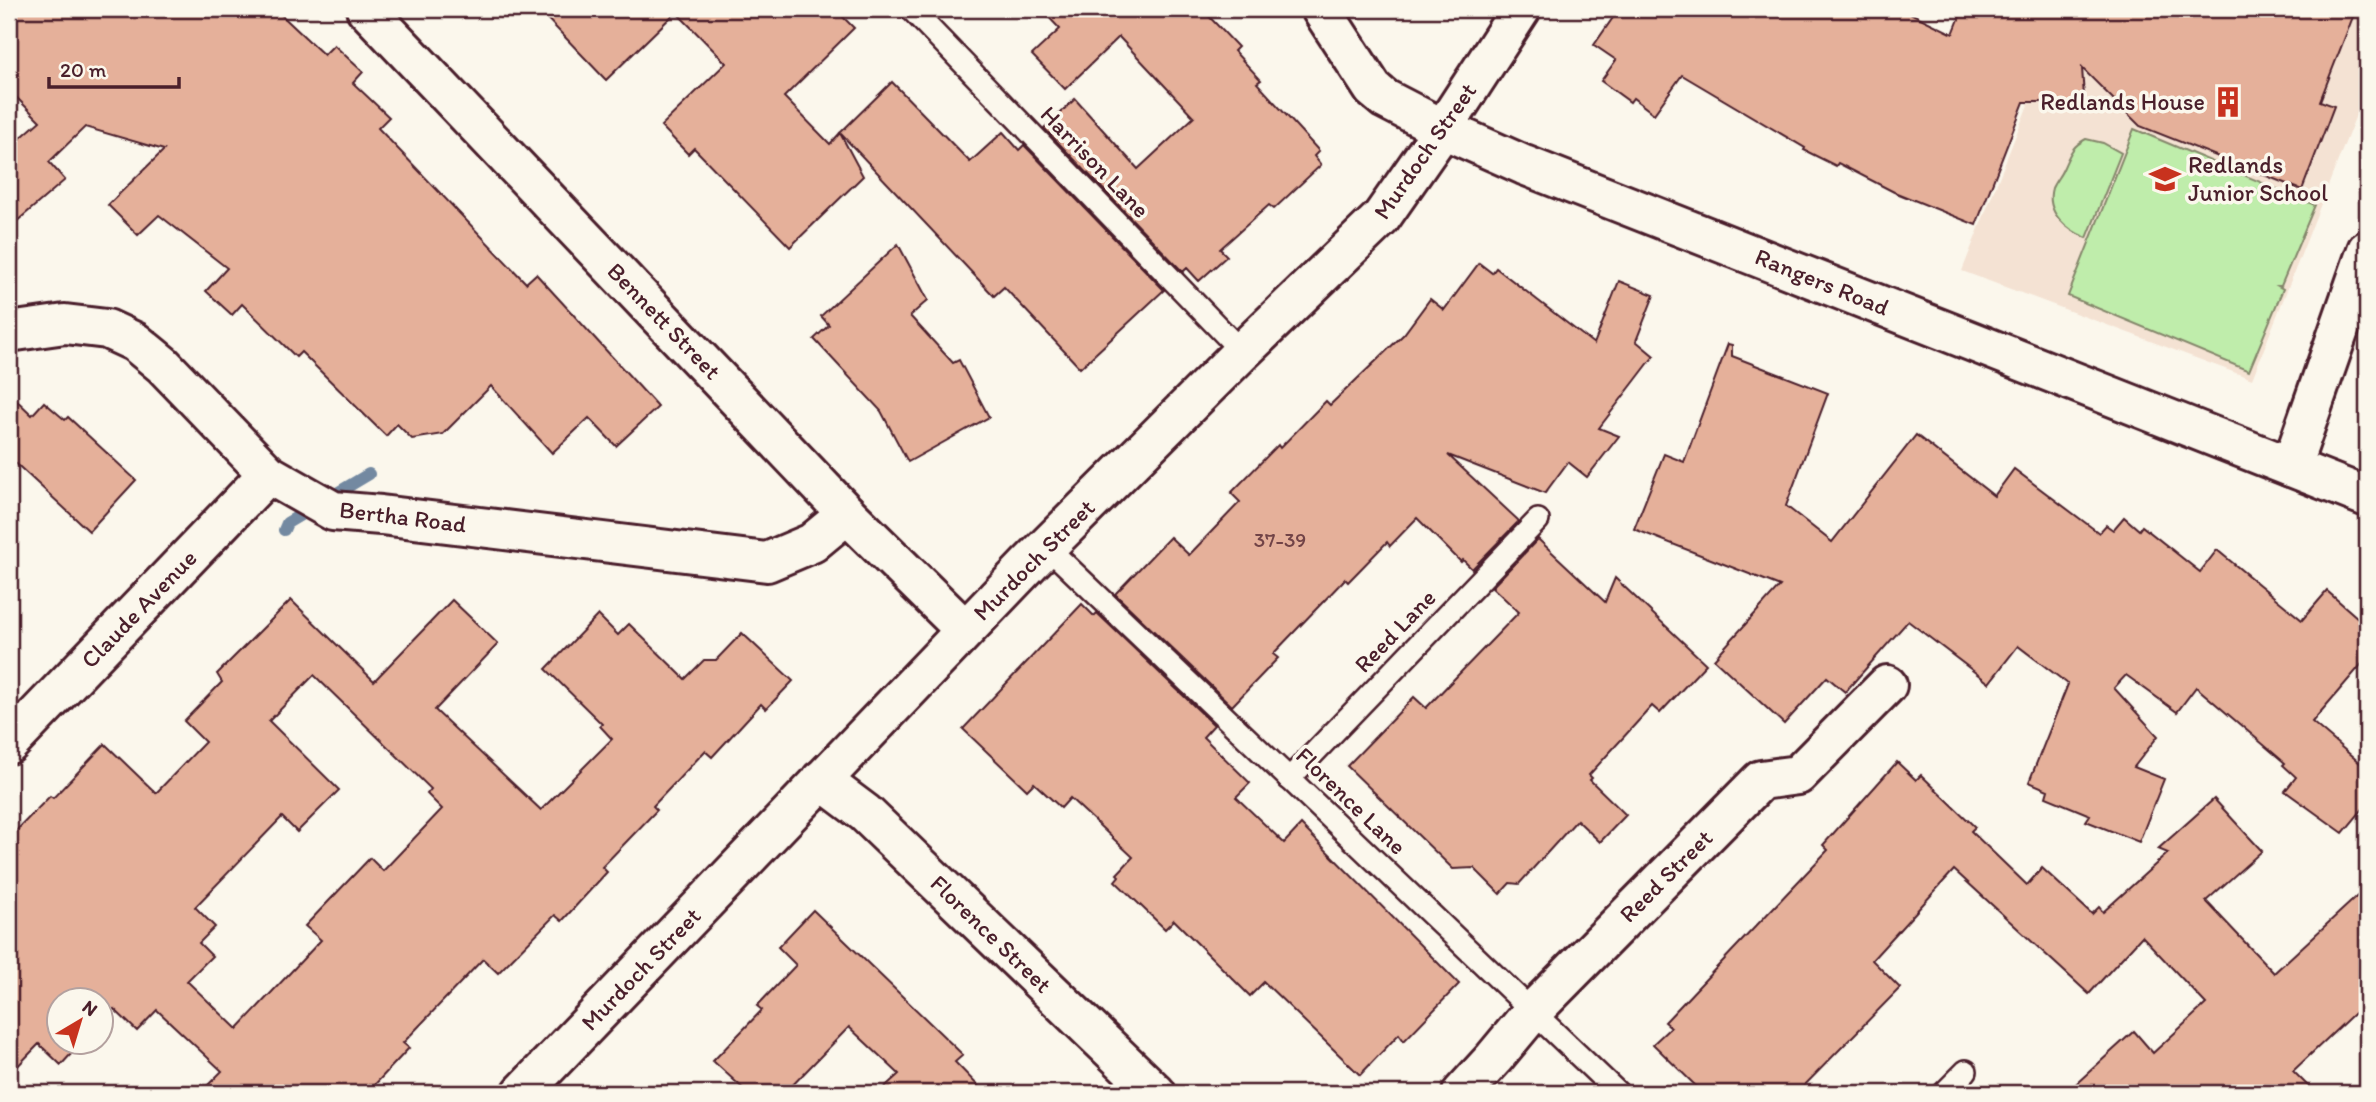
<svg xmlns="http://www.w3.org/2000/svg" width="2376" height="1102" font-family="Itim,sans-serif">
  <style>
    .built { fill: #f4e2d3 }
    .green { fill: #bfedab; stroke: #84866b; stroke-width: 2 }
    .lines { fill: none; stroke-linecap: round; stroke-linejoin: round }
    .stream { stroke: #7389a1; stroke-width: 12 }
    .building { fill: #e5b09a; stroke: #4a1f2b; stroke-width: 2; fill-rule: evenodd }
    .service-casing { stroke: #4a1f2b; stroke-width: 26 }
    .minor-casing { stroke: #4a1f2b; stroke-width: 44 }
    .secondary-casing { stroke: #4a1f2b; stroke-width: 44 }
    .service { stroke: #fbf7ec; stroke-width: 21 }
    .minor { stroke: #fbf7ec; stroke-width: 38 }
    .secondary { stroke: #fbf7ec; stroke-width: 38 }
    .labels { text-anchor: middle; stroke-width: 7; stroke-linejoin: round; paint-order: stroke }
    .number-label { font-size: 21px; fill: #714347 }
    .poi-label { font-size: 24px; fill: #4a1f2b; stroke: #fbf7ec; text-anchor: end }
    .street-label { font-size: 24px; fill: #4a1f2b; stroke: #fbf7ec }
  </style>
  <rect width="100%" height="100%" fill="#fbf7ec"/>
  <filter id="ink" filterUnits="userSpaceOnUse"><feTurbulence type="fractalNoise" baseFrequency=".0143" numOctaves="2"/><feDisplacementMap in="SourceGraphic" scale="14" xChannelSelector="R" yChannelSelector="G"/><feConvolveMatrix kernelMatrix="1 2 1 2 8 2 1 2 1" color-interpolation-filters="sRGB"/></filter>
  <g filter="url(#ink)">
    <path class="built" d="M 2066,9 L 2367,9 L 2367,87 L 2252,379 L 1962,271 Z"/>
    <g class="green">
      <path d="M 2134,129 L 2315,205 L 2281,286 L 2278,286 L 2283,289 L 2249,371 L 2068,296 Z"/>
      <path d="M 2086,139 L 2103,143 L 2121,153 L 2087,238 C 2067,230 2045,213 2052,188 C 2055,181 2060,176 2063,169 C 2070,154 2071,147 2086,139 Z"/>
    </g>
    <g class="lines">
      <path class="stream" d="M 284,530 L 287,523 L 369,474"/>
    </g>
    <g class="building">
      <path d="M 9,9 L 275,9 L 324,55 L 334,45 L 363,72 L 353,83 L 389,117 L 378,128 L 526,283 L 536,274 L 658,407 L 616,446 L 589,418 L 552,453 L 491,386 L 443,434 L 412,439 L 397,424 L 386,436 L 301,352 L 296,357 L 242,304 L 232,315 L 206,291 L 227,268 L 159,215 L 138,235 L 108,205 L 164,150 L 85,127 L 49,162 L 65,180 L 9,228 L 9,148 L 40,121 L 9,90 Z"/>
      <path d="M 538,9 L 835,9 L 854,28 L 784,97 L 830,144 L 840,133 L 863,176 L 790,247 L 694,148 L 688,154 L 661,126 L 726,63 L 676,12 L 606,80 Z"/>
      <path d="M 1041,9 L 1202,9 L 1238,47 L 1234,51 L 1261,80 L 1257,83 L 1319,151 L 1314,156 L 1321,165 L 1274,209 L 1269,205 L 1220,249 L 1227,256 L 1199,281 L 1187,268 L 1183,272 L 1044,128 L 1075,99 L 1138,169 L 1194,117 L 1119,37 L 1065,89 L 1032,55 L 1060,29 Z"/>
      <path d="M 1619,9 L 1902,9 L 1953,34 L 1963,9 L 2356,9 L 2320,101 L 2334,106 L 2302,190 L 2140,126 L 2082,68 L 2085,111 L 2058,102 L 2024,102 L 1976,225 L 1894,192 L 1838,163 L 1836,166 L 1804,150 L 1805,148 L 1682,75 L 1654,114 L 1633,98 L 1630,102 L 1601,81 L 1616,60 L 1594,45 Z"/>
      <path d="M 892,82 L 970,162 L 1003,132 L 1019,150 L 1024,145 L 1164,290 L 1080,368 L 1004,287 L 994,296 L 840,133 Z"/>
      <path d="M 898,244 L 928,300 L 910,316 L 953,363 L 959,360 L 989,417 L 908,462 L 881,411 L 814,339 L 829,325 L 821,316 Z"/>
      <path d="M 1479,263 L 1492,273 L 1496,268 L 1594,344 L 1619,281 L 1654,295 L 1636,341 L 1654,356 L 1599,428 L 1619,436 L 1587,477 L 1568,462 L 1545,493 L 1448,455 L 1519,521 L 1472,569 L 1463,560 L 1461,562 L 1417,518 L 1390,546 L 1387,542 L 1348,582 L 1345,579 L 1273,654 L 1278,658 L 1232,706 L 1115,594 L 1170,537 L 1189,555 L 1240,502 L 1231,493 L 1278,445 L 1280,448 L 1326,401 L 1330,405 L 1404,334 L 1430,299 L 1444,310 Z"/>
      <path d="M 1728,344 L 1732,345 L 1732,356 L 1828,393 L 1786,506 L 1832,542 L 1916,435 L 1994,496 L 2014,469 L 2099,533 L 2106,525 L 2113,530 L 2124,517 L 2139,530 L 2142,526 L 2200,572 L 2217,550 L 2302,620 L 2327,591 L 2367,626 L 2367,658 L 2312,722 L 2367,769 L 2367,804 L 2343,833 L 2285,791 L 2296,777 L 2283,765 L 2285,763 L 2196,687 L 2177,712 L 2126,675 L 2114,688 L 2158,736 L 2134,767 L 2164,779 L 2139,842 L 2086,821 L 2090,815 L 2046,797 L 2048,790 L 2029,782 L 2068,684 L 2018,646 L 1989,683 L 1908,621 L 1845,692 L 1827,677 L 1784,724 L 1714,659 L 1780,586 L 1634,529 L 1664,454 L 1684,462 Z"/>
      <path d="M 9,393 L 32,415 L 44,402 L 65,420 L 68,417 L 136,480 L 89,531 L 9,457 Z"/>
      <path d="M 1538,539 L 1605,602 L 1615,578 L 1706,664 L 1660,713 L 1652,706 L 1589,775 L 1592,778 L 1590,780 L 1626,815 L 1600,842 L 1577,820 L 1519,884 L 1510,883 L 1500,894 L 1474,868 L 1453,869 L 1347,766 L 1414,697 L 1426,708 L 1519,612 L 1492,587 Z"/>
      <path d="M 291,600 L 374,681 L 452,600 L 498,644 L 435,710 L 541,810 L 612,739 L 600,726 L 602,724 L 546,669 L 598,615 L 618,635 L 629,624 L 685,679 L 704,660 L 716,660 L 742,633 L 793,681 L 766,709 L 761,704 L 712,757 L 705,751 L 653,806 L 657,810 L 602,867 L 607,872 L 562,921 L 555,915 L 498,973 L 483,959 L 403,1043 L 409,1048 L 367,1093 L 200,1093 L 222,1071 L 157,1010 L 137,1031 L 114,1009 L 102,1022 L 102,1000 L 60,1000 L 60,1042 L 82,1042 L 61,1065 L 39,1044 L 9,1075 L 9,838 L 50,796 L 53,798 L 105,744 L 156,793 L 205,742 L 184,721 L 222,682 L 217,674 ZM 314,675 L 431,789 L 427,794 L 442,809 L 383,871 L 370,858 L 305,926 L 321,940 L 237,1029 L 187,981 L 212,956 L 199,943 L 215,927 L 195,907 L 282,817 L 297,832 L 339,790 L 269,721 Z"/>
      <path d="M 1082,604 L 1094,616 L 1097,613 L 1214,725 L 1203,737 L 1250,783 L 1236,797 L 1284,843 L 1301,825 L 1459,984 L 1404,1041 L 1399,1034 L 1360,1075 L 1264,982 L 1250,996 L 1174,920 L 1165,929 L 1115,881 L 1119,876 L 1117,874 L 1133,857 L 1070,798 L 1061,808 L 1034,783 L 1027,790 L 963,729 Z"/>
      <path d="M 1897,762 L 1916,780 L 1921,775 L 1975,827 L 1971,831 L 2027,885 L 2042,868 L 2092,914 L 2099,907 L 2103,912 L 2168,853 L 2158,849 L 2214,799 L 2262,851 L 2206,901 L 2274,973 L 2367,887 L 2367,1001 L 2293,1071 L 2315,1093 L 2066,1093 L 2134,1031 L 2153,1053 L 2206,1004 L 2142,936 L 2089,994 L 1954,870 L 1872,960 L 1900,988 L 1797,1093 L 1703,1093 L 1653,1044 L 1671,1027 L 1665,1022 L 1828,850 L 1823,845 Z"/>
      <path d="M 813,910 L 963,1055 L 955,1062 L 985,1093 L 878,1093 L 899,1074 L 849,1027 L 785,1093 L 748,1093 L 713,1061 L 762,1010 L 757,1006 L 796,965 L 778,947 Z"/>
    </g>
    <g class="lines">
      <defs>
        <g id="service">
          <path d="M 911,9 L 1242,352"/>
          <path d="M 1047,547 L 1618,1093"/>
          <path d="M 1289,779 L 1538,520"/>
          <path d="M 1944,1093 L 1966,1071"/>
        </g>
        <g id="minor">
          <path d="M 366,9 L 847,514 L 965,630"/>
          <path d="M 1321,9 L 1373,89 L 1385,99 L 1443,129 L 1521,9"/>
          <path d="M 9,332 L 65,324 L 107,329 L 135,342 L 163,365 L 268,474 L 333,511 L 381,515 L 767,562 L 812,543 L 847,514"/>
          <path d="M 2291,467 L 2367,250"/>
          <path d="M 9,744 L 268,474"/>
          <path d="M 821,780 L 865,813 L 1156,1093"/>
          <path d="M 1462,1093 L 1494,1058 L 1533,1011 L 1761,780 L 1798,775 L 1887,685"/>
        </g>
        <path id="secondary" d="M 522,1093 L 1030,563 L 1242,352 L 1381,218 L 1443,129 L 1524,165 L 2367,497"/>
      </defs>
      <use href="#service" class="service-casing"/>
      <use href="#minor" class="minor-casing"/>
      <use href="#secondary" class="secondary-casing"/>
      <use href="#service" class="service"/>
      <use href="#minor" class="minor"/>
      <use href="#secondary" class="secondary"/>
    </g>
  </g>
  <defs>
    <symbol id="building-bare" viewBox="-9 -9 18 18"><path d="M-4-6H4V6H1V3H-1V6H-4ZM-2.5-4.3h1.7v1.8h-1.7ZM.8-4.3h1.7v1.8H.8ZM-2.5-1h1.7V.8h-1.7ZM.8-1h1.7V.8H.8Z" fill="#c8321e" stroke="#fbf7ec" stroke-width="2.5" paint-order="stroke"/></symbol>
    <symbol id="school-bare" viewBox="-9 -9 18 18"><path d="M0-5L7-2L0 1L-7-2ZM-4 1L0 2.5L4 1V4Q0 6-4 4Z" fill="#c8321e" stroke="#fbf7ec" stroke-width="2.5" paint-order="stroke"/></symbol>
  </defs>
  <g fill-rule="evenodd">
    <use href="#building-bare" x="2206" y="80" width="44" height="44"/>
    <use href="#school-bare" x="2143" y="157" width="44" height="44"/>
  </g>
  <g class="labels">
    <g class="number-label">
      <text x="1280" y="547">37-39</text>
    </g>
    <g class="poi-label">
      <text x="2205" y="110">Redlands House</text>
      <text x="2188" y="173" text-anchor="start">Redlands<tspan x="2188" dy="28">Junior School</tspan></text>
    </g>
    <g class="street-label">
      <text transform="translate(1425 151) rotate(-55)" y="8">Murdoch Street</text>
      <text transform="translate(1095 162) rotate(46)" y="8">Harrison Lane</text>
      <text transform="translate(1822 282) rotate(22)" y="8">Rangers Road</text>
      <text transform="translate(664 321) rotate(46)" y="8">Bennett Street</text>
      <text transform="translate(403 517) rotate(7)" y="8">Bertha Road</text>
      <text transform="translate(1034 560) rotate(-45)" y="8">Murdoch Street</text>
      <text transform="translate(139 609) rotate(-46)" y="8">Claude Avenue</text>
      <text transform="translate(1395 631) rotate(-46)" y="8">Reed Lane</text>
      <text transform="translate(1351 801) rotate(44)" y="8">Florence Lane</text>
      <text transform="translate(1666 876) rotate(-45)" y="8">Reed Street</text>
      <text transform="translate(991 934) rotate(44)" y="8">Florence Street</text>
      <text transform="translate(641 969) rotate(-46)" y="8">Murdoch Street</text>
    </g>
  </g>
  <rect width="2376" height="1102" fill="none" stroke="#fbf7ec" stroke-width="35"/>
  <rect x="18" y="18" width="2341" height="1067" fill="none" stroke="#4a1f2b" stroke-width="2.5" filter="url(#ink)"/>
  <g transform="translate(80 1021) rotate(38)"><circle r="33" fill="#fbf7ec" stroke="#b4a19f" stroke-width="2"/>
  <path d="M0-5L12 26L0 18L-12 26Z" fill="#c8321e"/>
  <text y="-10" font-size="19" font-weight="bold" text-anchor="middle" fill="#4a1f2b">N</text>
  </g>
  <path d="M49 77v10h130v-10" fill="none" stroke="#4a1f2b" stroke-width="3.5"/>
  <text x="60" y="77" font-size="21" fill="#4a1f2b" stroke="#fbf7ec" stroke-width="5" paint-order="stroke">20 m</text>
</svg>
